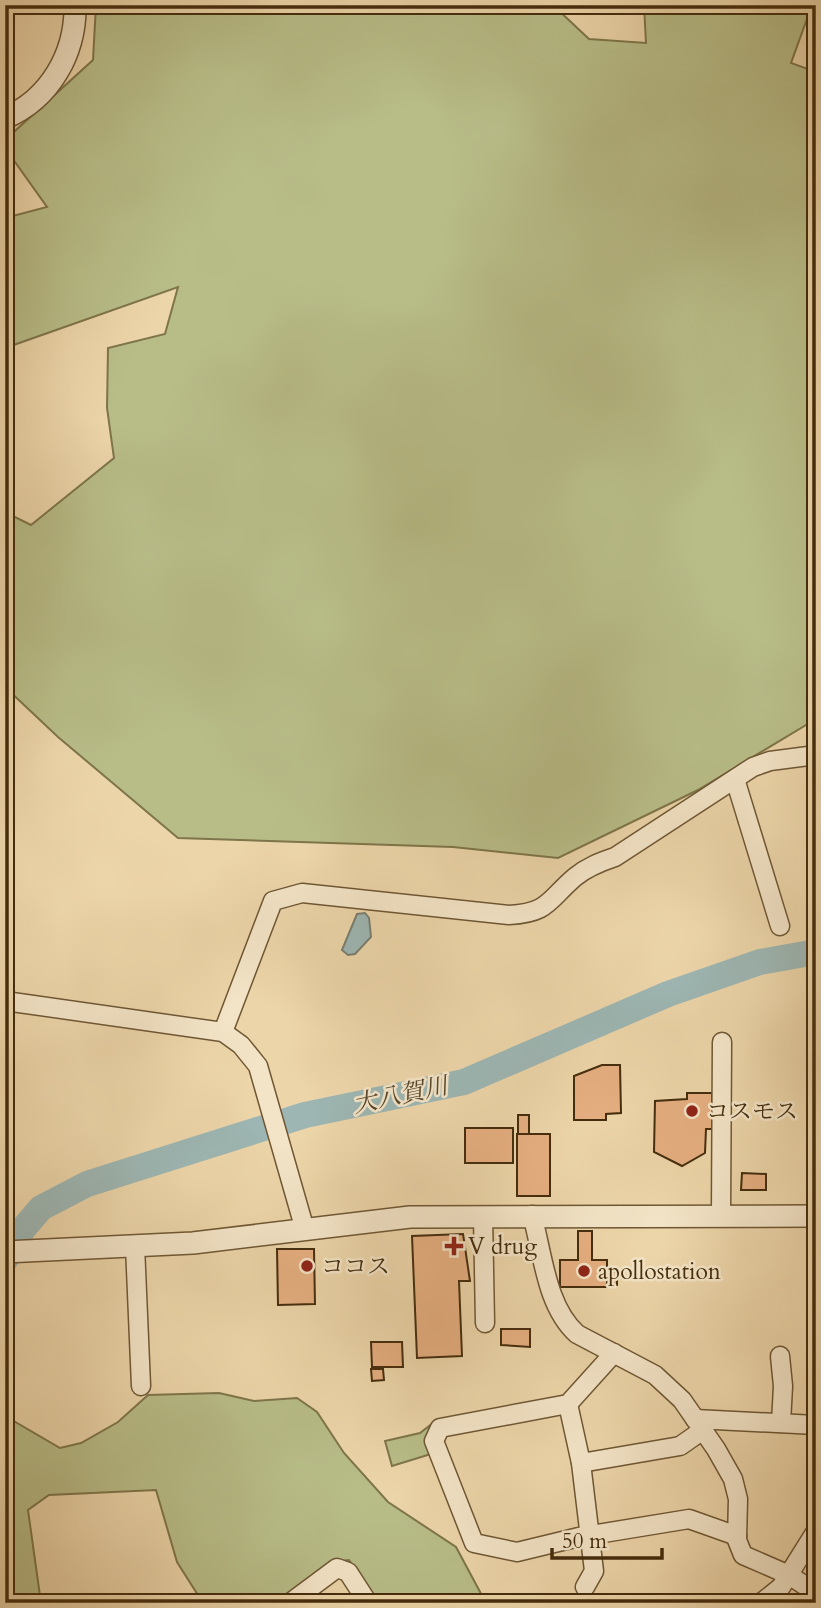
<svg xmlns="http://www.w3.org/2000/svg" width="821" height="1608" font-family="Cardo,'Noto Serif JP',serif">
  <style>
    .green { fill: #b8bd88; stroke: #7e754a; stroke-width: 2 }
    .water { fill: #9db6b3; stroke: #7a7f71; stroke-width: 2 }
    .lines { fill: none; stroke-linecap: round; stroke-linejoin: round }
    .river { stroke: #9db6b3; stroke-width: 26 }
    .building { fill: #e5ae80; stroke: #452d0d; stroke-width: 2 }
    .minor-casing { stroke: #6f5734; stroke-width: 21 }
    .tertiary-casing { stroke: #6f5734; stroke-width: 24 }
    .minor { stroke: #f3e4c7; stroke-width: 18 }
    .tertiary { stroke: #f3e4c7; stroke-width: 21 }
    .poi-dot { fill: #8f2418; stroke: #f3e4c7; stroke-width: 2.5 }
    .labels { text-anchor: middle; stroke-width: 5; stroke-linejoin: round; paint-order: stroke }
    .poi-label { font-size: 23px; fill: #452d0d; stroke: #f3e4c7; text-anchor: start }
    .water-label { font-size: 24px; font-style: italic; fill: #57482e; stroke: #f3e4c7 }
  </style>
  <rect width="100%" height="100%" fill="#ecd5a9"/>
  <filter id="stains"><feTurbulence type="fractalNoise" baseFrequency=".00286" numOctaves="4"/><feColorMatrix values="0 0 0 0 .2 0 0 0 0 .09 0 0 0 0 .02 0 0 0 .5 -.17"/></filter>
  <radialGradient id="worn" r=".72"><stop offset=".6" stop-color="#630" stop-opacity="0"/><stop offset="1" stop-color="#630" stop-opacity=".3"/></radialGradient>
  <g class="green">
    <path d="M 96,5 L 557,5 L 556,8 L 589,39 L 646,43 L 644,5 L 812,5 L 791,63 L 816,72 L 816,719 L 698,790 L 558,858 L 453,847 L 178,838 L 58,737 L 5,687 L 5,512 L 31,525 L 114,458 L 107,408 L 108,348 L 165,334 L 178,287 L 5,348 L 5,218 L 47,207 L 5,148 L 5,140 L 93,60 Z"/>
    <path d="M 219,1393 L 254,1401 L 297,1398 L 317,1412 L 344,1453 L 388,1502 L 456,1547 L 486,1603 L 379,1603 L 349,1560 L 330,1562 L 282,1603 L 203,1603 L 177,1562 L 156,1490 L 49,1495 L 28,1510 L 41,1603 L 5,1603 L 5,1416 L 60,1448 L 81,1443 L 118,1422 L 148,1395 Z"/>
    <path d="M 433,1423 L 431,1454 L 392,1466 L 385,1441 L 420,1433 Z"/>
  </g>
  <path class="water" d="M 365,913 L 369,918 L 371,937 L 355,954 L 348,955 L 342,950 L 357,914 Z"/>
  <g class="lines">
    <path class="river" d="M 5,1260 L 23,1229 L 41,1208 L 87,1184 L 305,1115 L 464,1082 L 668,994 L 760,962 L 816,952"/>
  </g>
  <g class="building">
    <path d="M 602,1065 L 620,1065 L 621,1113 L 606,1114 L 606,1120 L 574,1120 L 574,1076 Z"/>
    <path d="M 687,1093 L 712,1093 L 712,1129 L 706,1129 L 705,1153 L 682,1166 L 654,1152 L 655,1101 L 687,1099 Z"/>
    <rect x="518" y="1115" width="11" height="19"/>
    <rect x="465" y="1128" width="48" height="35"/>
    <rect x="517" y="1134" width="33" height="62"/>
    <path d="M 742,1173 L 766,1174 L 766,1190 L 741,1190 Z"/>
    <path d="M 578,1231 L 592,1231 L 592,1260 L 607,1260 L 607,1287 L 560,1287 L 560,1260 L 578,1260 Z"/>
    <path d="M 463,1234 L 470,1281 L 459,1281 L 462,1356 L 417,1358 L 412,1236 Z"/>
    <path d="M 277,1249 L 314,1249 L 315,1304 L 278,1305 Z"/>
    <rect x="607" y="1272" width="10" height="13"/>
    <path d="M 501,1329 L 530,1329 L 530,1347 L 501,1345 Z"/>
    <path d="M 371,1342 L 402,1342 L 403,1367 L 372,1367 Z"/>
    <path d="M 371,1369 L 383,1369 L 384,1380 L 372,1381 Z"/>
  </g>
  <g class="lines">
    <defs>
      <g id="minor">
        <path d="M 735,779 L 780,926"/>
        <path d="M 5,1001 L 223,1032 L 241,1045 L 258,1066 L 305,1230"/>
        <path d="M 223,1032 L 273,901 L 302,893 L 509,915 C 549,913 548,900 575,877 C 587,867 600,862 615,857 L 753,767 L 770,761 L 816,755"/>
        <path d="M 532,1215 C 543,1254 546,1306 577,1334 L 655,1375 L 682,1400 L 716,1449 L 733,1479 L 738,1499 L 737,1540 L 743,1555 L 789,1575 L 816,1593"/>
        <path d="M 721,1215 L 722,1042"/>
        <path d="M 483,1216 L 485,1323"/>
        <path d="M 135,1246 L 141,1386"/>
        <path d="M 614,1353 L 568,1404 L 440,1428 L 434,1441 L 474,1543 L 517,1552 L 579,1537 L 689,1519 L 737,1536"/>
        <path d="M 780,1356 L 783,1386 L 781,1423"/>
        <path d="M 568,1404 L 581,1463 L 594,1571 L 585,1587"/>
        <path d="M 695,1419 L 816,1425"/>
        <path d="M 581,1463 L 680,1446 L 703,1430"/>
        <path d="M 290,1603 L 337,1568 L 348,1572 L 368,1603"/>
        <path d="M 761,1603 L 781,1587 L 816,1531"/>
      </g>
      <g id="tertiary">
        <path d="M 5,118 C 50,99 76,53 75,5"/>
        <path d="M 5,1252 L 193,1243 L 410,1217 L 816,1216"/>
      </g>
    </defs>
    <use href="#minor" class="minor-casing"/>
    <use href="#tertiary" class="tertiary-casing"/>
    <use href="#minor" class="minor"/>
    <use href="#tertiary" class="tertiary"/>
  </g>
  <g class="poi-dot">
    <circle cx="692" cy="1111" r="7"/>
    <path d="M450.5 1235.5h7v7h7v7h-7v7h-7v-7h-7v-7h7z"/>
    <circle cx="307" cy="1266" r="7"/>
    <circle cx="584" cy="1271" r="7"/>
  </g>
  <g class="labels">
    <g class="poi-label">
      <text x="706" y="1119">コスモス</text>
      <text x="468" y="1254">V drug</text>
      <text x="321" y="1274">ココス</text>
      <text x="598" y="1279">apollostation</text>
    </g>
    <g class="water-label">
      <text transform="translate(400 1095) rotate(-12)" y="8">大八賀川</text>
    </g>
  </g>
  <rect width="821" height="1608" fill="none" stroke="#ecd5a9" stroke-width="28"/>
  <rect x="7" y="7" width="807" height="1594" fill="none" stroke="#452d0d" stroke-width="3.5"/>
  <rect x="14" y="14" width="793" height="1580" fill="none" stroke="#452d0d" stroke-width="2"/>
  <path d="M552 1548v10h110v-10" fill="none" stroke="#452d0d" stroke-width="3.5"/>
  <text x="562" y="1548" font-size="21" fill="#452d0d" stroke="#f3e4c7" stroke-width="5" paint-order="stroke">50 m</text>
  <rect width="100%" height="100%" filter="url(#stains)"/>
  <rect width="100%" height="100%" fill="url(#worn)"/>
</svg>
